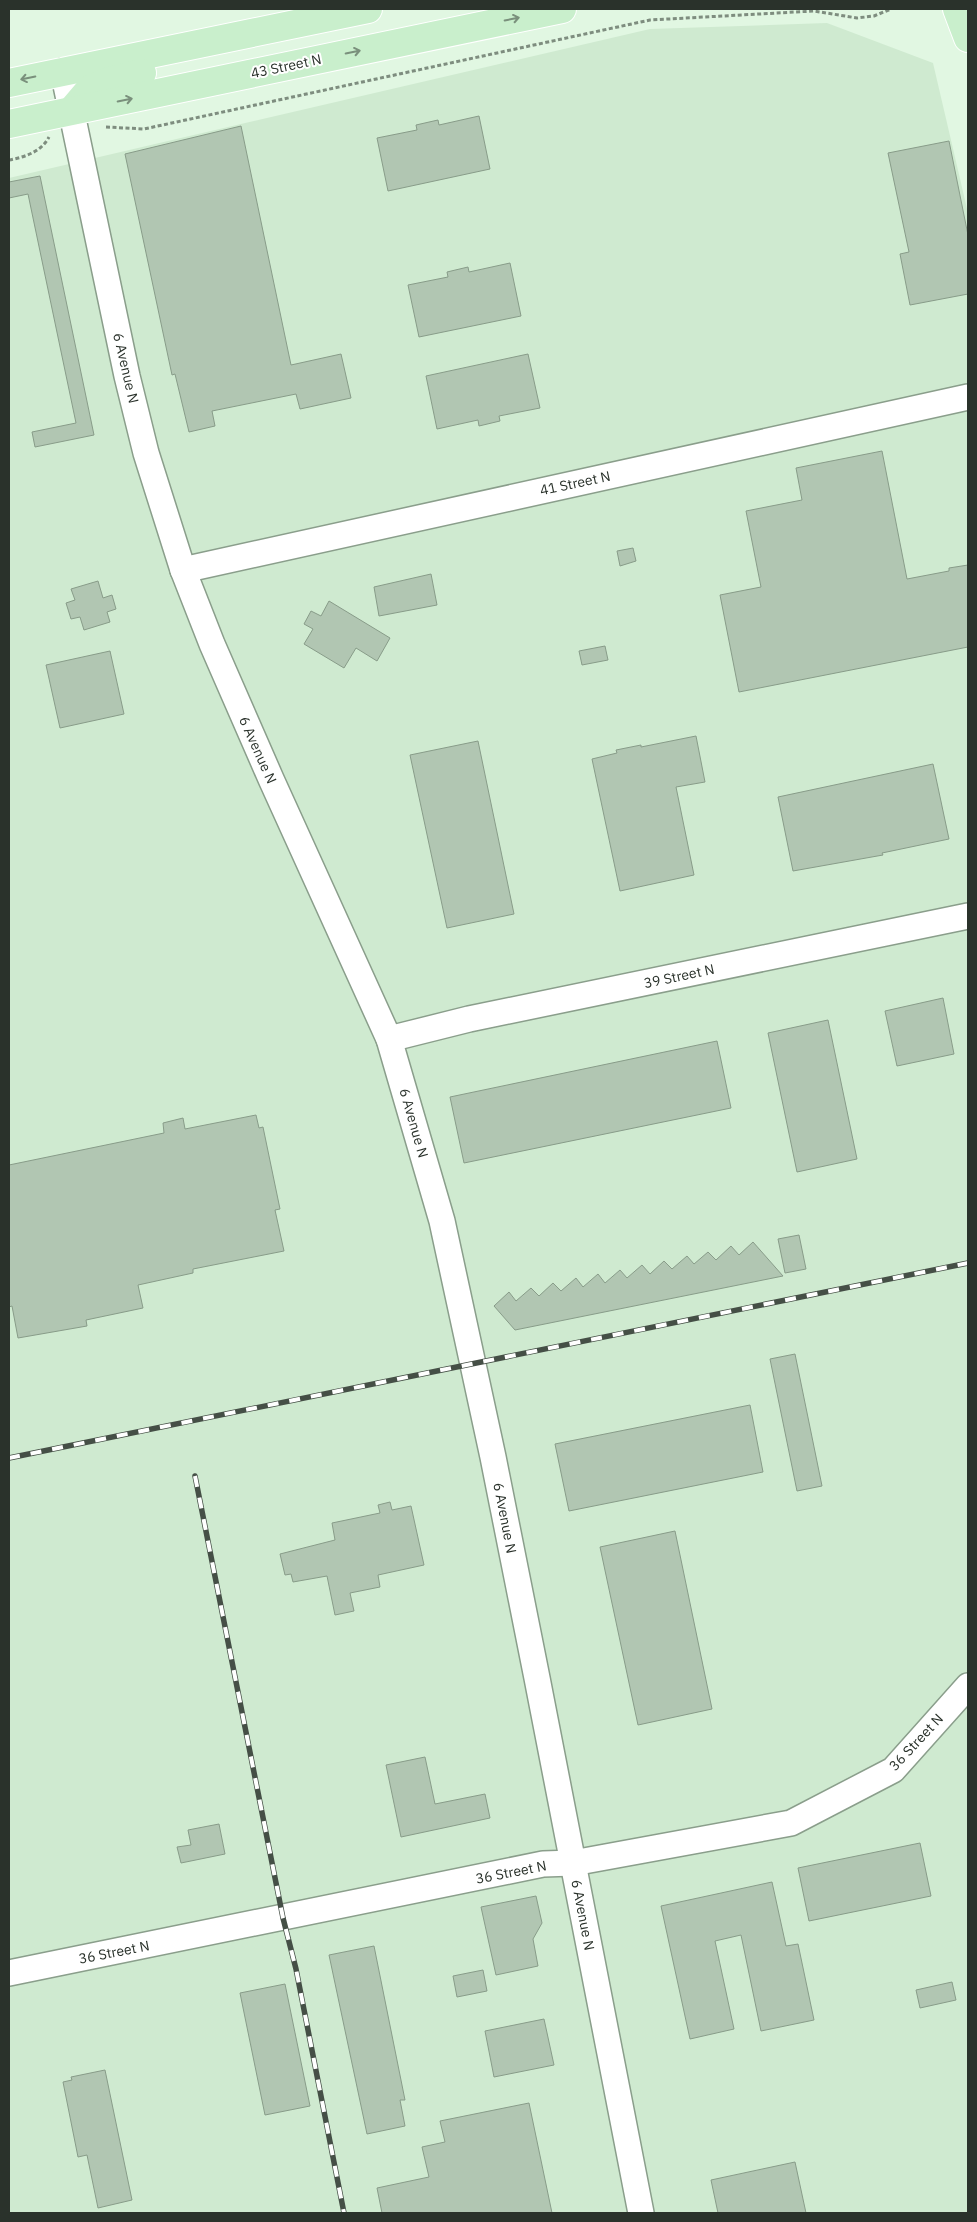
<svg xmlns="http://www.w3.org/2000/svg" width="977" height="2222" font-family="'IBM Plex Sans',sans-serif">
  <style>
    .built { fill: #cfead0 }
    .building { fill: #b1c6b2; stroke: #889c89 }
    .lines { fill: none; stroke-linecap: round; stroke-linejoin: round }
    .minor-casing { stroke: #8a9e8b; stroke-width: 28 }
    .major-casing { stroke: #fff; stroke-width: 30 }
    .path { stroke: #7e8d7f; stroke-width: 3; stroke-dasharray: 4 2.5; stroke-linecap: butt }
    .minor { stroke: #fff; stroke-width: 25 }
    .major { stroke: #c9efcc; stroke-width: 28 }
    .rail-casing { stroke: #454f46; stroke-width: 5.5 }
    .rail { stroke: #fff; stroke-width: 4; stroke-dasharray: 11; stroke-linecap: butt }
    .oneway { stroke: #7a907c }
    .labels { text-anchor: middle; stroke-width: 4; stroke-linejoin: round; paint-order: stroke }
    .street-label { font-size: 14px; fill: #2a322b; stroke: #fff }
  </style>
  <rect width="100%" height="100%" fill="#e1f7e2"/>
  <path class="built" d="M 827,23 L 933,63 L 968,213 L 968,2213 L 9,2213 L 9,178 L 650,29 Z"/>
  <g class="building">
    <path d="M 479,116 L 490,169 L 388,191 L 377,138 L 417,130 L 416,125 L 438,120 L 439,125 Z"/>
    <path d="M 241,126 L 291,365 L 341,354 L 351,398 L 300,409 L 296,394 L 212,411 L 215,426 L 189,432 L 175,374 L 172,375 L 125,154 Z"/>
    <path d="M 949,141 L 968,235 L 968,294 L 910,305 L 900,254 L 909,252 L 888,153 Z"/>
    <path d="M 40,176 L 94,435 L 35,447 L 32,432 L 76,423 L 28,194 L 9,198 L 9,182 Z"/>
    <path d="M 510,263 L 521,316 L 419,337 L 408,285 L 448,277 L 447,272 L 468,267 L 469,272 Z"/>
    <path d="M 528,354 L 540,408 L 499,416 L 500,421 L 479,426 L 478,420 L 437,429 L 426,376 Z"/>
    <path d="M 882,451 L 907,579 L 949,571 L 949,568 L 968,565 L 968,647 L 739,692 L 720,595 L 761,587 L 746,511 L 802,500 L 796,468 Z"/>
    <path d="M 633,548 L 636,561 L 620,566 L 617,551 Z"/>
    <path d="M 431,574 L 437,605 L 379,616 L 374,587 Z"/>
    <path d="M 98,581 L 103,598 L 112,595 L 116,609 L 107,612 L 110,622 L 84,630 L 80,617 L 71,619 L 66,603 L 75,600 L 71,589 Z"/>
    <path d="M 329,601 L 390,638 L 377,661 L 356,648 L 344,668 L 304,644 L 313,629 L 304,624 L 311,611 L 321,616 Z"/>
    <path d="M 605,646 L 608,660 L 582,665 L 579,651 Z"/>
    <path d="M 110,651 L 124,714 L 60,728 L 46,665 Z"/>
    <path d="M 696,736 L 705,782 L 676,787 L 694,875 L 620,891 L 592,759 L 617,753 L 616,750 L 641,745 L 641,747 Z"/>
    <path d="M 478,741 L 514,914 L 447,928 L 410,755 Z"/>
    <path d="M 933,764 L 949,839 L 882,853 L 883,855 L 793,871 L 778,797 Z"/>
    <path d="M 943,998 L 954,1054 L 897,1066 L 885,1011 Z"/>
    <path d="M 828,1020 L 857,1159 L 797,1172 L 768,1033 Z"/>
    <path d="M 717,1041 L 731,1108 L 464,1163 L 450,1097 Z"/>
    <path d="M 256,1115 L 259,1128 L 263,1127 L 280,1209 L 275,1210 L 284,1251 L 193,1269 L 193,1273 L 138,1285 L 143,1308 L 86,1320 L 87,1326 L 18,1338 L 12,1306 L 9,1307 L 9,1165 L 164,1133 L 163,1123 L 183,1118 L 185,1129 Z"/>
    <path d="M 799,1235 L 806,1269 L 785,1273 L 778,1239 Z"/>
    <path d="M 753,1242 L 783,1276 L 515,1330 L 494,1306 L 509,1292 L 516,1301 L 531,1288 L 539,1296 L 553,1283 L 561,1291 L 576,1278 L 583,1287 L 598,1274 L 605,1283 L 620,1270 L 627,1278 L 642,1265 L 650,1274 L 664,1261 L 672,1269 L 687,1256 L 694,1264 L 708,1252 L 716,1260 L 731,1246 L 739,1255 Z"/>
    <path d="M 795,1354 L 822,1486 L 797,1491 L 770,1359 Z"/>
    <path d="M 750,1405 L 763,1472 L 569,1511 L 555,1444 Z"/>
    <path d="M 390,1502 L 392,1510 L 411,1506 L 424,1565 L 378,1575 L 380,1587 L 350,1593 L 354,1611 L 335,1615 L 327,1576 L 293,1582 L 291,1574 L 285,1575 L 280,1554 L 335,1540 L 332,1523 L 380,1513 L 378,1505 Z"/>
    <path d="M 675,1531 L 712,1709 L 638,1725 L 600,1547 Z"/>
    <path d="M 425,1757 L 435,1804 L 485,1794 L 490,1818 L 401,1837 L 386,1765 Z"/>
    <path d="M 219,1824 L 225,1854 L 181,1863 L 177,1847 L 191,1845 L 188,1830 Z"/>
    <path d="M 920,1843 L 931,1896 L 809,1921 L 798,1868 Z"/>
    <path d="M 772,1882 L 786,1946 L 798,1944 L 814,2020 L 761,2031 L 741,1935 L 715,1941 L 734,2029 L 690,2039 L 661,1906 Z"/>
    <path d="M 536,1896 L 542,1923 L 533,1939 L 538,1966 L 496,1975 L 481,1907 Z"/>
    <path d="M 374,1946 L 405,2100 L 400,2100 L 405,2126 L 367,2134 L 329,1955 Z"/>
    <path d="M 483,1970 L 487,1991 L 457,1997 L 453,1976 Z"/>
    <path d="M 952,1982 L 956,2000 L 920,2008 L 916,1990 Z"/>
    <path d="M 285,1984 L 310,2106 L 265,2115 L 240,1993 Z"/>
    <path d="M 544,2019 L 554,2065 L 494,2077 L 485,2031 Z"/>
    <path d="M 105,2070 L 132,2200 L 98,2208 L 87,2155 L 78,2157 L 63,2082 L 72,2080 L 71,2077 Z"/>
    <path d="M 529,2103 L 552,2213 L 382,2213 L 377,2188 L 429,2177 L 422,2147 L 445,2142 L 440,2121 Z"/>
    <path d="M 795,2162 L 806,2213 L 718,2213 L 711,2180 Z"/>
  </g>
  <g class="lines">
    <defs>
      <g id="minor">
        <path d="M 63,71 L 127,376 L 146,453 L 183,570 L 212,644 L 271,779 L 389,1039 L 442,1221 L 493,1457 L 537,1678 L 641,2213"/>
        <path d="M 183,570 L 968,397"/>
        <path d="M 389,1039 L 469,1019 L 968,916"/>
        <path d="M 9,1973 L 543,1864 L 573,1863 L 791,1823 L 893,1770 L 968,1686"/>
      </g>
      <g id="major">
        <path d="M 957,9 L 968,38"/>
        <path d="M 9,83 L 368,9"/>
        <path d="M 72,110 L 89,90 L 106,82 L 142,73"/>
        <path d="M 9,124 L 562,9"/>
      </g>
    </defs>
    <use href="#minor" class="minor-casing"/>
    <use href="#major" class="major-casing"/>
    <g class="path">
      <path d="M 106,127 L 144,129 L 650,20 L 814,11 L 857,18 L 874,16 L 891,9"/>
      <path d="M 9,160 C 25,157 41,152 49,137"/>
    </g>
    <use href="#minor" class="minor"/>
    <use href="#major" class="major"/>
    <defs>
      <g id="rail">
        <path d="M 9,1458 L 968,1263"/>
        <path d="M 195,1476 L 283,1918 L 296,1969 L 344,2213"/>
      </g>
    </defs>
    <use href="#rail" class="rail-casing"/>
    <use href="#rail" class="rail"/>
  </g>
  <defs><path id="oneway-shaft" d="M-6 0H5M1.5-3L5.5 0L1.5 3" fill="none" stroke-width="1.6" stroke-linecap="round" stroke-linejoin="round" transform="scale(1.25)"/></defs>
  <g class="oneway">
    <use href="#oneway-shaft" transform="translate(512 19) rotate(-12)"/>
    <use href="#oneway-shaft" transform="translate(353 52) rotate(-12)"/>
    <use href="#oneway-shaft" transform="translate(28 78) rotate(168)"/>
    <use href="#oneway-shaft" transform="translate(125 100) rotate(-12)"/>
  </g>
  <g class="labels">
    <g class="street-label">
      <text transform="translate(286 66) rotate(-12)" y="5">43 Street N</text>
      <text transform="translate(126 368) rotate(77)" y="5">6 Avenue N</text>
      <text transform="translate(575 483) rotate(-12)" y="5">41 Street N</text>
      <text transform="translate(258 750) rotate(66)" y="5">6 Avenue N</text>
      <text transform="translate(679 976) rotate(-12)" y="5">39 Street N</text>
      <text transform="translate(414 1123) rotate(74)" y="5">6 Avenue N</text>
      <text transform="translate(505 1518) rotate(79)" y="5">6 Avenue N</text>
      <text transform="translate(916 1742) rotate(-47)" y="5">36 Street N</text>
      <text transform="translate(511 1872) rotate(-11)" y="5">36 Street N</text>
      <text transform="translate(583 1915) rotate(79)" y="5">6 Avenue N</text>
      <text transform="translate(114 1952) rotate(-11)" y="5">36 Street N</text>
    </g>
  </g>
  <rect width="977" height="2222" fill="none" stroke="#2a322b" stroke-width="20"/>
</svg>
